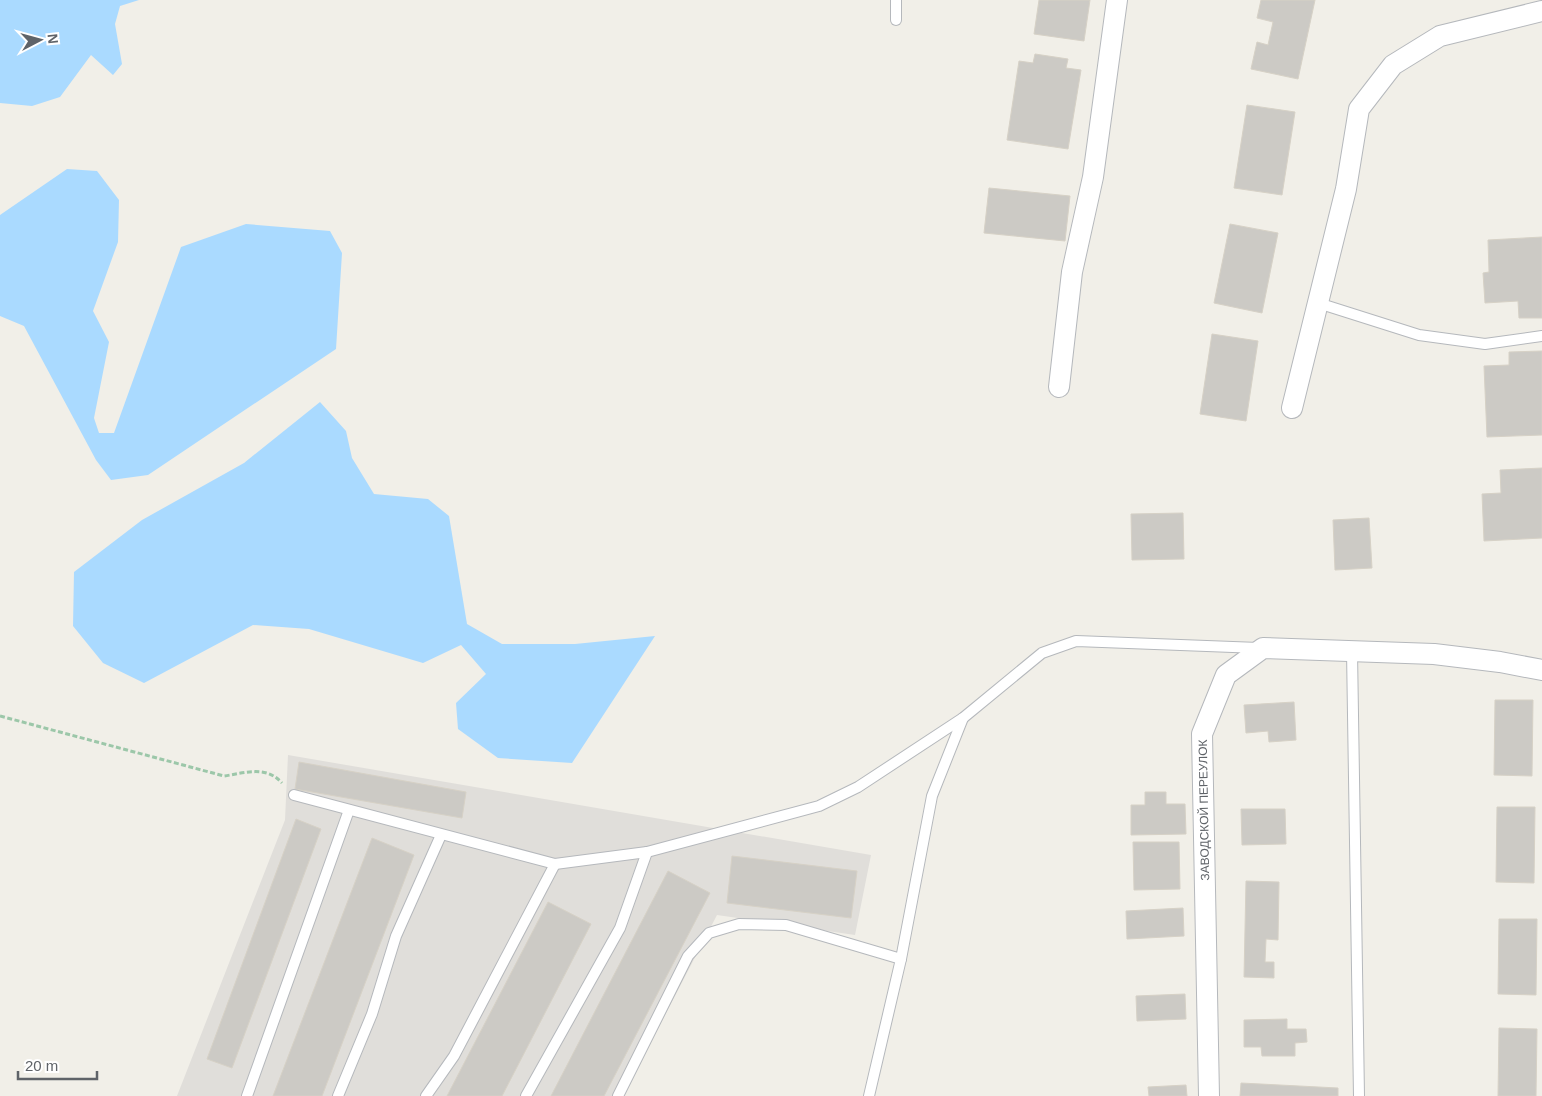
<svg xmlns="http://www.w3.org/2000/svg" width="1542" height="1096" font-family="Arial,sans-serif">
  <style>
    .industrial { fill: #e0deda }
    .water { fill: #aadaff }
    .building { fill: #cccac5; stroke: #d6d1c6 }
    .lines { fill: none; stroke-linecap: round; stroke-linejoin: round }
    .lane-casing { stroke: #b5b8bc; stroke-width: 12 }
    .street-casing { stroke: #b5b8bc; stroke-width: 22 }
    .path { stroke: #9cc7a9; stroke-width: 3; stroke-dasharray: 5 2.5; stroke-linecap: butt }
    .lane { stroke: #fff; stroke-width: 10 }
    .street { stroke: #fff; stroke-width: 20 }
    .labels { text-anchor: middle; stroke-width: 4; stroke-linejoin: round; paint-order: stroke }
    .street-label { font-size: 12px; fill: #5f6368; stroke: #fff }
  </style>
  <rect width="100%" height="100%" fill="#f1efe8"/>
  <path class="industrial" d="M 288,755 L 871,855 L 855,935 L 717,915 L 623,1096 L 177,1096 L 285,820 Z"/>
  <g class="water">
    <path d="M 0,0 L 139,0 L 120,6 L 115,24 L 122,64 L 113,75 L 91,55 L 60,97 L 32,106 L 0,103 Z"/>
    <path d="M 67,169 L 97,171 L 119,200 L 118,242 L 93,311 L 109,342 L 94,418 L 99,433 L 114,433 L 181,247 L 246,224 L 330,231 L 342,253 L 336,349 L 148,475 L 111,480 L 96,460 L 24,326 L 0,316 L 0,215 Z"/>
    <path d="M 320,402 L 346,431 L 352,458 L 374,494 L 428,499 L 449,516 L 467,624 L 502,644 L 575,644 L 655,636 L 572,763 L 498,758 L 458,729 L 456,703 L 486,674 L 461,645 L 423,663 L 309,629 L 253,625 L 144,683 L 103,663 L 73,626 L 74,572 L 142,520 L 244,463 Z"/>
  </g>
  <g class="building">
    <path d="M 1039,0 L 1090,0 L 1084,41 L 1034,34 Z"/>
    <path d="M 1261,0 L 1315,0 L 1298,79 L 1251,69 L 1257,42 L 1268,45 L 1273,22 L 1257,18 Z"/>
    <path d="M 1035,54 L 1068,59 L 1066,68 L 1081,70 L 1068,149 L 1007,140 L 1019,61 L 1033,63 Z"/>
    <path d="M 1247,105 L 1295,112 L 1282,195 L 1234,188 Z"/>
    <path d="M 989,188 L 1070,196 L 1065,241 L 984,233 Z"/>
    <path d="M 1230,224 L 1278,233 L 1262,313 L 1214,303 Z"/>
    <path d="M 1542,237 L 1542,318 L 1519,318 L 1518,301 L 1485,303 L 1483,273 L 1489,272 L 1488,240 Z"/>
    <path d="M 1212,334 L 1258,341 L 1246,421 L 1200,414 Z"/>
    <path d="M 1542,351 L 1542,435 L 1487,437 L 1484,366 L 1509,365 L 1509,352 Z"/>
    <path d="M 1542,468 L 1542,538 L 1484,541 L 1482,494 L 1501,493 L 1500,470 Z"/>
    <path d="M 1183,513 L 1184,559 L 1132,560 L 1131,514 Z"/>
    <path d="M 1369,518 L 1372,568 L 1335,570 L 1333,520 Z"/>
    <path d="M 1495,700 L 1533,700 L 1532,776 L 1494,775 Z"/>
    <path d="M 1294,702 L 1296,740 L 1269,742 L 1268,731 L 1246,733 L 1244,705 Z"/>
    <path d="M 299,762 L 466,792 L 462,818 L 295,789 Z"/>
    <path d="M 1145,792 L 1166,792 L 1166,804 L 1185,804 L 1186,834 L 1131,835 L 1131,805 L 1145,805 Z"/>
    <path d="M 1497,807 L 1535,807 L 1534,883 L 1496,882 Z"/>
    <path d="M 1241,809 L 1285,809 L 1286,844 L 1242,845 Z"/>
    <path d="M 296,819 L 321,829 L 232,1068 L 207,1059 Z"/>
    <path d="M 372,838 L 414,855 L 322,1096 L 273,1096 Z"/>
    <path d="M 1133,842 L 1179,842 L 1180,889 L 1134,890 Z"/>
    <path d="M 732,856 L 857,871 L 851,918 L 727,903 Z"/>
    <path d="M 668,871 L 710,893 L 604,1096 L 551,1096 Z"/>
    <path d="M 1246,881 L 1279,882 L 1278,940 L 1266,939 L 1265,962 L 1274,962 L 1274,978 L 1244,977 Z"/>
    <path d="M 548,902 L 591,924 L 502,1096 L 447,1096 Z"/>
    <path d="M 1183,908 L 1184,936 L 1127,939 L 1126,911 Z"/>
    <path d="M 1499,919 L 1537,919 L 1536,995 L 1498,994 Z"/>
    <path d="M 1185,994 L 1186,1019 L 1137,1021 L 1136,996 Z"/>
    <path d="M 1287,1019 L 1287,1029 L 1306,1029 L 1307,1042 L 1295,1043 L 1295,1056 L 1262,1056 L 1261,1047 L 1244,1047 L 1244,1020 Z"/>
    <path d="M 1499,1028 L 1537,1029 L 1536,1096 L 1498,1096 Z"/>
    <path d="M 1241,1083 L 1338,1088 L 1338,1096 L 1240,1096 Z"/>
    <path d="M 1186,1085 L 1187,1096 L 1149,1096 L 1148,1087 Z"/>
  </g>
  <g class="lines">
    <defs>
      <g id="lane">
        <path d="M 896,0 L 896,20"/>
        <path d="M 1318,303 L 1419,335 L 1485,344 L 1542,336"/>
        <path d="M 1352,651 L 1359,1096"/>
        <path d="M 294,795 L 555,864 L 647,852 L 819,806 L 858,787 L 963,718 L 1042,653 L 1076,641 L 1259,648"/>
        <path d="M 247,1096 L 349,810"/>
        <path d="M 338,1096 L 372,1014 L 396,936 L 441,835"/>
        <path d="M 426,1096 L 454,1056 L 555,864"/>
        <path d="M 526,1096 L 620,928 L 647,852"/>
        <path d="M 618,1096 L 688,956 L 709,933 L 739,924 L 786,925 L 901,959"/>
        <path d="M 869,1096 L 901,959 L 932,796 L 963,718"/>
      </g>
      <g id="street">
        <path d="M 1059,387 L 1072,272 L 1093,177 L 1117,0"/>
        <path d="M 1292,408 L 1346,189 L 1359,109 L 1393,65 L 1440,36 L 1542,11"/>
        <path d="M 1209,1096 L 1202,734 L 1226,675 L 1263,648 L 1434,654 L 1500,662 L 1542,670"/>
      </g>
    </defs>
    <use href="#lane" class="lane-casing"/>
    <use href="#street" class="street-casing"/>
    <path class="path" d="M 0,716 L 224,776 C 245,773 266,765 282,783"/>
    <use href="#lane" class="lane"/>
    <use href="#street" class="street"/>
  </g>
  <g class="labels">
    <g class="street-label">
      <text transform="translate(1204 810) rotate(-91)" y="4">ЗАВОДСКОЙ ПЕРЕУЛОК</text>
    </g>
  </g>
  <g transform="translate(40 40) rotate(84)" stroke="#ffffff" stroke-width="4" paint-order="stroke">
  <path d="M0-4L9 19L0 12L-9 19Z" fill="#5f6368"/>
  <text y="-8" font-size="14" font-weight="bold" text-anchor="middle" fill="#5f6368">N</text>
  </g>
  <path d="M18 1071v8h79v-8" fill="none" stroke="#5f6368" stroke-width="2.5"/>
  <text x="25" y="1071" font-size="15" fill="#5f6368" stroke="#ffffff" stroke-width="4" paint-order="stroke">20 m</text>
</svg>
